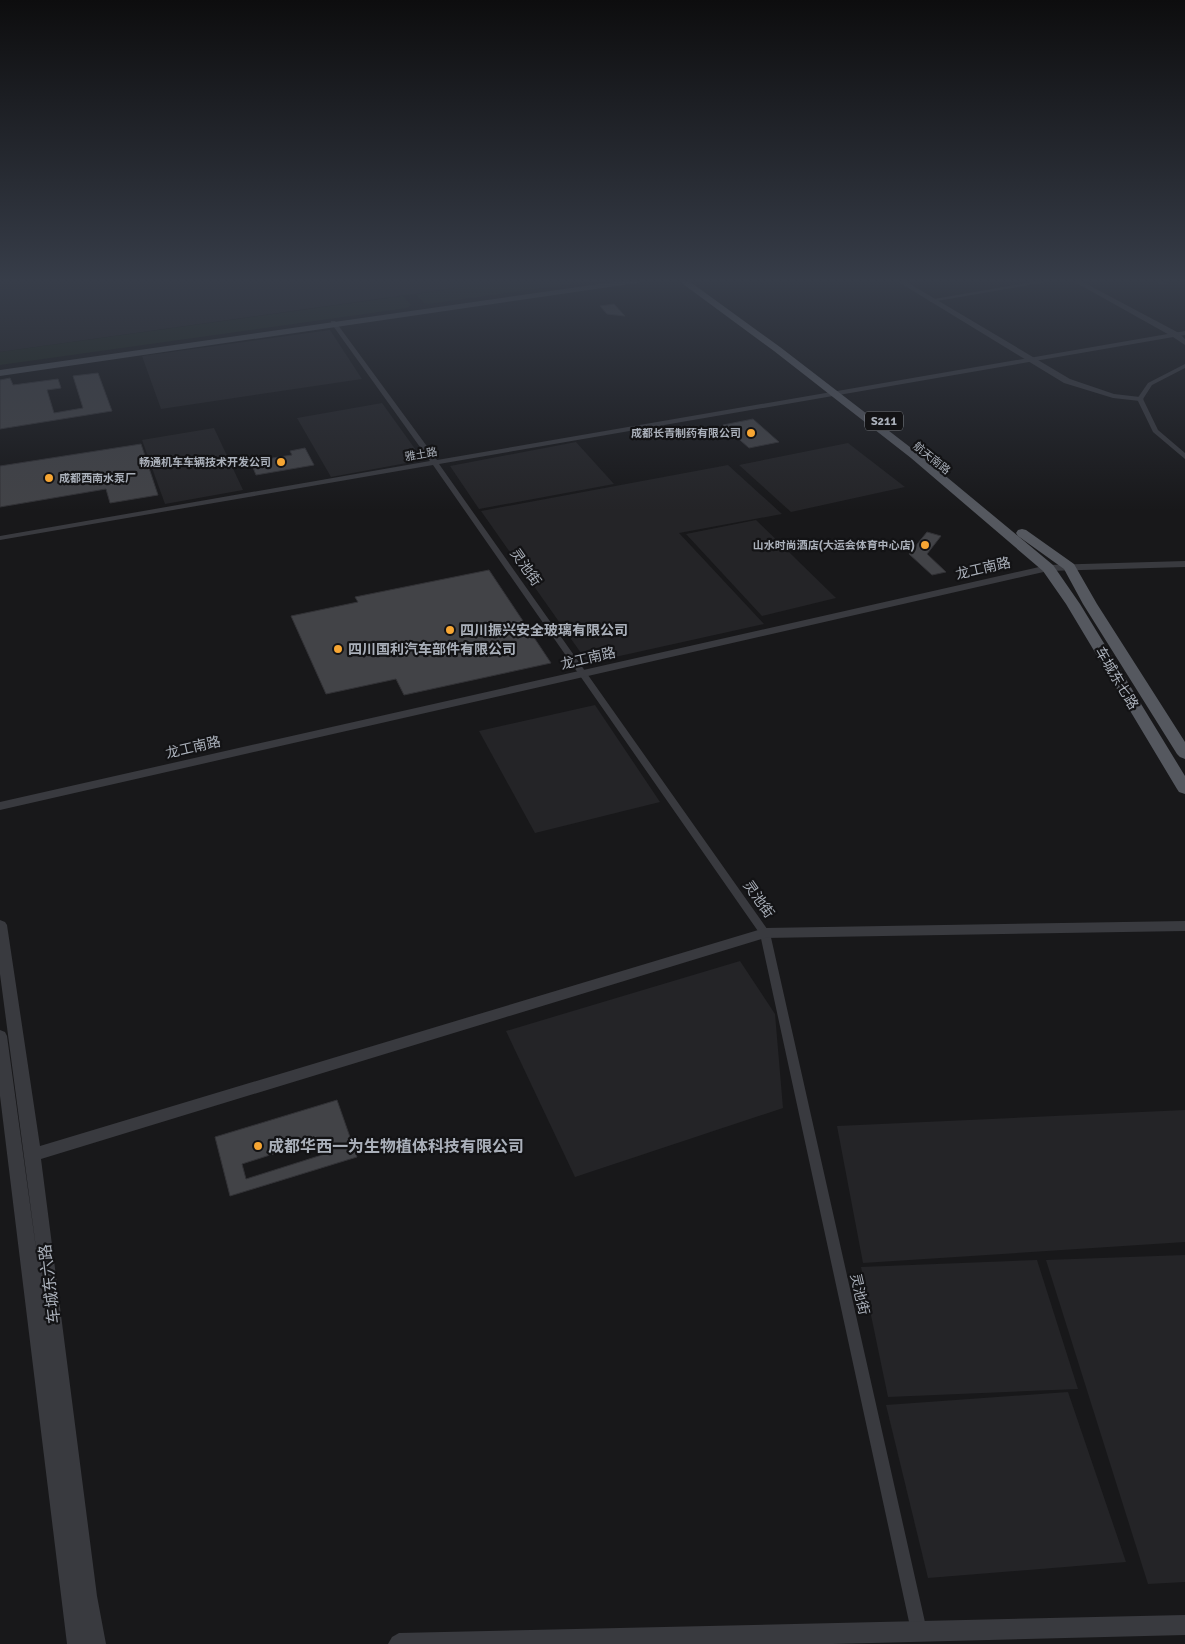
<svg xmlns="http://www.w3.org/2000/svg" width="1185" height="1644" font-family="Signika,'Noto Sans SC',sans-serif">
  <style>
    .built { fill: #242427 }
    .green { fill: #1e261e }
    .building { fill: #424347; stroke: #323236; fill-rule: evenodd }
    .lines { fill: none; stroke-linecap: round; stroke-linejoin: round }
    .minor { fill: #393a3f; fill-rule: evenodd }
    .tertiary { fill: #393a3f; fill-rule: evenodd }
    .secondary { fill: #474a50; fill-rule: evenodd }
    .primary { fill: #55585f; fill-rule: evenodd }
    .poi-dot { fill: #f7a633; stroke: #131315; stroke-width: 2 }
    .labels { text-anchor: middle; stroke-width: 4.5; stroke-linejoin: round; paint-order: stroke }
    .far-poi-label { font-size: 11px; font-weight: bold; fill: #aab0ba; stroke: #131315; text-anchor: end }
    .far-street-label { font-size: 11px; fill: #aab0ba; stroke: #131315 }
    .shield { fill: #131315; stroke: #7d8188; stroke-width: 1 }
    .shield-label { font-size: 12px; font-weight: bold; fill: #aab0ba }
    .street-label { font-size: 14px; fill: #aab0ba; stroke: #131315 }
    .poi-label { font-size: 14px; font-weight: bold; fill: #aab0ba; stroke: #131315; text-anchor: start }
    .near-poi-label { font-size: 16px; font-weight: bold; fill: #aab0ba; stroke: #131315; text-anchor: start }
    .near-street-label { font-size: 16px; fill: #aab0ba; stroke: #131315 }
  </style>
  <rect width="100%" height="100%" fill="#18181a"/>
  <g class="built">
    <path d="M 0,281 L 505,281 L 0,352 Z"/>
    <path d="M 330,330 L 362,379 L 161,409 L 142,356 Z"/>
    <path d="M 382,403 L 423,460 L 331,477 L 297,418 Z"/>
    <path d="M 214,428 L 243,490 L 165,504 L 142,440 Z"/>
    <path d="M 576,442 L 614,484 L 479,509 L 450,466 Z"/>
    <path d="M 848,443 L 905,487 L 791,512 L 739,465 Z"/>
    <path d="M 728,465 L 782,514 L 679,533 L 764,624 L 588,663 L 481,511 Z"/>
    <path d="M 756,520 L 836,598 L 762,616 L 686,534 Z"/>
    <path d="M 595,705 L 660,802 L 535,833 L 479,731 Z"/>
    <path d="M 740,961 L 775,1014 L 783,1108 L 575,1177 L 506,1031 Z"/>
    <path d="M 1185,1110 L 1185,1242 L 863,1263 L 837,1126 Z"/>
    <path d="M 1185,1255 L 1185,1582 L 1148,1584 L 1046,1260 Z"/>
    <path d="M 1037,1260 L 1078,1389 L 888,1397 L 861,1267 Z"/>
    <path d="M 1068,1392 L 1126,1562 L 928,1578 L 886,1405 Z"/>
  </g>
  <g class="green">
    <path d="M 505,281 L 593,281 L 428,304 L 424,303 L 416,294 Z"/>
    <path d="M 403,296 L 411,305 L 407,308 L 0,365 L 0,352 Z"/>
  </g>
  <g class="building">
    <path d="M 614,304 L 625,316 L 607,314 L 600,306 Z"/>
    <path d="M 98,373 L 112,411 L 0,429 L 0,380 L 10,378 L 13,385 L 58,379 L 61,388 L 47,390 L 54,413 L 83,408 L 73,376 Z"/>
    <path d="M 753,419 L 779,442 L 749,448 L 723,425 Z"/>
    <path d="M 141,444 L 158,495 L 110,503 L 106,489 L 0,507 L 0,466 Z"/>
    <path d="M 305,448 L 314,465 L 256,475 L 249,458 L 265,456 L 266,459 L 292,455 L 290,451 Z"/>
    <path d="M 927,532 L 941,536 L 927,554 L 946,572 L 932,575 L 909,554 Z"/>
    <path d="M 489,570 L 551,663 L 404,695 L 396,679 L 326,694 L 291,616 L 358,602 L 355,597 Z"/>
    <path d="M 337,1100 L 357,1157 L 230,1196 L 215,1137 ZM 323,1138 L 328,1153 L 246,1179 L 242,1164 Z"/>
  </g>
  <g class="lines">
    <g class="minor">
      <path d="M 1038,281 L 1052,281 L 931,302 L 928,300 Z"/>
      <path d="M 1155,281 L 1163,281 L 1167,284 L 1162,285 Z"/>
      <path d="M 331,321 L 335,321 L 437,460 L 1185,331 L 1185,335 L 439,464 L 770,933 L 927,1631 L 925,1637 L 919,1639 L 913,1637 L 911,1631 L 760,934 L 433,465 L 0,540 L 0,536 L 430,461 L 331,323 Z"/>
      <path d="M 1185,364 L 1185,368 L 1152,385 L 1143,399 L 1158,430 L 1185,453 L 1185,459 L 1153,432 L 1137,399 L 1148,383 Z"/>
    </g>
    <g class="tertiary">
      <path d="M 897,281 L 905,281 L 1070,379 L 1114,394 L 1140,397 L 1144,399 L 1140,401 L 1113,398 L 1064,383 Z"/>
      <path d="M 1073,281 L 1081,281 L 1179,333 L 1185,339 L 1185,345 L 1173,337 Z"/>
      <path d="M 1185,561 L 1185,567 L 1048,571 L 0,810 L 0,802 L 1048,565 Z"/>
      <path d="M 0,920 L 5,922 L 7,925 L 40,1146 L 765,928 L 1185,921 L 1185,931 L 765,938 L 41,1159 L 97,1596 L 106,1644 L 67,1644 L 0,1096 L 0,1030 L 5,1032 L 7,1036 L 38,1263 L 0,974 Z"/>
      <path d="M 1185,1615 L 1185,1635 L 833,1644 L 388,1644 L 392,1637 L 399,1633 Z"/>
    </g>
    <path class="secondary" d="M 620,281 L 641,281 L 637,283 L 0,376 L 0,370 Z"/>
    <g class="primary">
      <path d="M 679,281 L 689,281 L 780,347 L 919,454 L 1053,565 L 1080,604 L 1185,776 L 1185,794 L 1179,792 L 1177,789 L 1066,604 L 1043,571 L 911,458 L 774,351 Z"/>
      <path d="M 1022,529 L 1026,530 L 1074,564 L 1097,604 L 1185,742 L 1185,759 L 1180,757 L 1177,754 L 1083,604 L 1064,569 L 1018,536 L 1016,533 L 1018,530 Z"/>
    </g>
  </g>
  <linearGradient id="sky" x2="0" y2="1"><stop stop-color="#0d0d0e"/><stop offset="0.55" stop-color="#373d49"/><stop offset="1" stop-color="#373d49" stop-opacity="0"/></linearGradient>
  <rect width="1185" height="511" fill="url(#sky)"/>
  <g class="poi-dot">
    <circle cx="751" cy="433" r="5"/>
    <circle cx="281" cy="462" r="5"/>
    <circle cx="49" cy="478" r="5"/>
    <circle cx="925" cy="545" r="5"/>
    <circle cx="450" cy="630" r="5"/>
    <circle cx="338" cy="649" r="5"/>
    <circle cx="258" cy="1146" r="5"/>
  </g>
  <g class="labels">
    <g class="far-poi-label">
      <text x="741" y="437">成都长青制药有限公司</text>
      <text x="271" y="466">畅通机车车辆技术开发公司</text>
      <text x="59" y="482" text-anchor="start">成都西南水泵厂</text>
      <text x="915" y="549">山水时尚酒店(大运会体育中心店)</text>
    </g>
    <g class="far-street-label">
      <text transform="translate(421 454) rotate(-10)" y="4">雅土路</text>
      <text transform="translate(932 458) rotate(39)" y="4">航天南路</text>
    </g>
    <rect class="shield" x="865" y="411.5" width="38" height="19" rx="4"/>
    <g class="shield-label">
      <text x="884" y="425">S211</text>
    </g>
    <g class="street-label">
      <text transform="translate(526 567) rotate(55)" y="5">灵池街</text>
      <text transform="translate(983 568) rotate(-13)" y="5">龙工南路</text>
      <text transform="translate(588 658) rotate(-13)" y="5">龙工南路</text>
      <text transform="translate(1117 678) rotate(59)" y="5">车城东七路</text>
      <text transform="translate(193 747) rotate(-13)" y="5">龙工南路</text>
      <text transform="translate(759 899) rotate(55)" y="5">灵池街</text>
      <text transform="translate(860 1294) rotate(77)" y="5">灵池街</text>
    </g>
    <g class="poi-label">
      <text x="460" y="635">四川振兴安全玻璃有限公司</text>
      <text x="348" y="654">四川国利汽车部件有限公司</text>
    </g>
    <g class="near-poi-label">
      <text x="268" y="1152">成都华西一为生物植体科技有限公司</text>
    </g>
    <g class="near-street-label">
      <text transform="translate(49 1284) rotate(-97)" y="6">车城东六路</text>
    </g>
  </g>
</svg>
